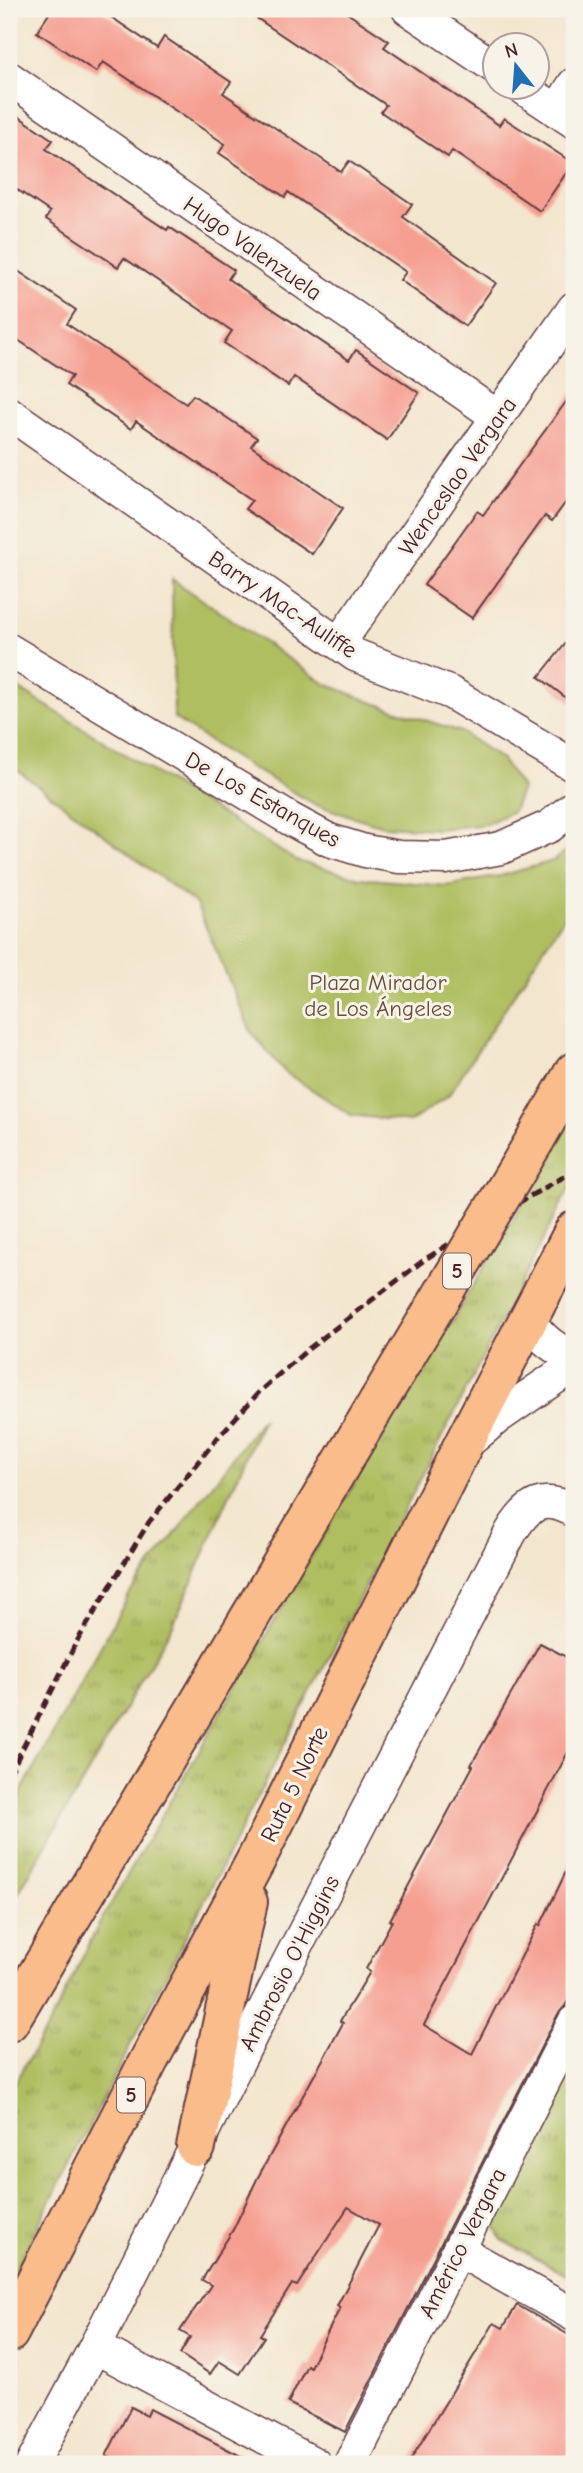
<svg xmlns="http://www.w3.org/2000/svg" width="583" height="2473" font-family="'Comic Neue',sans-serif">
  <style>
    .grass { fill: url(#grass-tufts); stroke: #7c6e46; stroke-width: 2 }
    .park { fill: #afbe61; stroke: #7c6e46; stroke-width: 2 }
    .building { fill: #f59f91 }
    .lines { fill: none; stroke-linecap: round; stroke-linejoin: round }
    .street-casing { stroke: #633d43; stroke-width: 35 }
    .highway-casing { stroke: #633d43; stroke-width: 42 }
    .street { stroke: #fff; stroke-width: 32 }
    .highway { stroke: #f9bc8a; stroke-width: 38 }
    .rail { stroke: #4a1f2b; stroke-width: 5; stroke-dasharray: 10 5; stroke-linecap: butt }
    .highway-bridge-casing { stroke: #633d43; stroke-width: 42; stroke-linecap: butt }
    .highway-bridge { stroke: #f9bc8a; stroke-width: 38 }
    .labels { text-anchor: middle; stroke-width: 6; stroke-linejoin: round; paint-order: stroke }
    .shield { fill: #f7f3e8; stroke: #7e5f64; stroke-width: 2 }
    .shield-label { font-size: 21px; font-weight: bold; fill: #4a1f2b }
    .street-label { font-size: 23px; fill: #4a1f2b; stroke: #f7f3e8 }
    .park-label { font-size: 23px; fill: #684f3b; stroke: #f7f3e8 }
  </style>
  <defs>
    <pattern id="grass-tufts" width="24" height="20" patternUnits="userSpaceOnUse" patternTransform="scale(1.75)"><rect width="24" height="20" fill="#afbe61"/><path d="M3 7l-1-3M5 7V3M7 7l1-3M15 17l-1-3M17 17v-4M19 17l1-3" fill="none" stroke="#909a50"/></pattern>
  </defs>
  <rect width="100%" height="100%" fill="#f7f3e8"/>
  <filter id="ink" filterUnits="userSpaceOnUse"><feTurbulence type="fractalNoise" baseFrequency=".0143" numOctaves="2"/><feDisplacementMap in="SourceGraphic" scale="14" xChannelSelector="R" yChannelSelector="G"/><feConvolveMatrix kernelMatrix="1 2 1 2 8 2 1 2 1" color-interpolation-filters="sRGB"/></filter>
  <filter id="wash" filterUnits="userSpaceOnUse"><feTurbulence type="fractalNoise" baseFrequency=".00686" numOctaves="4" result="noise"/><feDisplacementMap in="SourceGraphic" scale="28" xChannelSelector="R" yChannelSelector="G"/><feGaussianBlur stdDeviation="1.57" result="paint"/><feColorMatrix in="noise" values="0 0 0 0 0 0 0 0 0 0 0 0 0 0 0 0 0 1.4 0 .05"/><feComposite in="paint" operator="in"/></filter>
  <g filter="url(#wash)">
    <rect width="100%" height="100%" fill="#f3e6ce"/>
    <g class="grass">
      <path d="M 574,1117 L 574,1179 L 9,2282 L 9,2092 L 53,2017 L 97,1928 L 323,1536 Z"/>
      <path d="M 263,1418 L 173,1625 L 9,1909 L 9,1814 L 130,1593 Z"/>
      <path d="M 574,2063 L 574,2279 L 502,2240 L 493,2222 Z"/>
    </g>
    <g class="park">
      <path d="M 172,579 L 324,683 L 371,702 L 461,732 L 501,759 L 522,788 L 513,811 L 486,824 L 439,829 L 383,826 L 316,805 L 238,760 L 174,718 Z"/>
      <path d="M 9,687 L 16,687 L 297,861 L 360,878 L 446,886 L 500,876 L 553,861 L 574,844 L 574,902 L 448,1096 L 410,1122 L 351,1115 L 285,1072 L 251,1032 L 196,904 L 9,764 Z"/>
    </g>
    <g id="blocks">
      <g class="building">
        <path d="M 52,9 L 99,9 L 157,48 L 164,37 L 231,82 L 223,93 L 341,172 L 349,161 L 412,204 L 403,217 L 496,283 L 465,326 L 400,280 L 406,272 L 288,192 L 285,197 L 219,153 L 225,144 L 103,62 L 96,72 L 37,32 Z"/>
        <path d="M 243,9 L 341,9 L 389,41 L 384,47 L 499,125 L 504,118 L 573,163 L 540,211 L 452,151 L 448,157 L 381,112 L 386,105 Z"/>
        <path d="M 9,110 L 53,140 L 46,149 L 167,230 L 169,227 L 234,270 L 228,279 L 349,360 L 356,350 L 419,393 L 387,440 L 294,377 L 288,386 L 224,343 L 232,331 L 124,258 L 118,267 L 46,219 L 50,212 L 9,184 Z"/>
        <path d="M 9,265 L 76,310 L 67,324 L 186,404 L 193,395 L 257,438 L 251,446 L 343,508 L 312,554 L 245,509 L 252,500 L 136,421 L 131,429 L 66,385 L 72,376 L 9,334 Z"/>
        <path d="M 574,391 L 574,491 L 552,521 L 545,516 L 472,618 L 424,585 L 477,511 L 483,515 Z"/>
        <path d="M 574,633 L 574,704 L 539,677 Z"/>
        <path d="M 540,1643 L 574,1661 L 574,1741 L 424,2025 L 472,2054 L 538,1924 L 540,1926 L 574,1855 L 574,1990 L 565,2006 L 558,2014 L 345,2432 L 288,2403 L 307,2365 L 310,2367 L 340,2308 L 337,2306 L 379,2225 L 348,2207 L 297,2286 L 292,2284 L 260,2335 L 264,2337 L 240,2374 L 219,2361 L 210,2374 L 180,2354 L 190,2337 L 180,2331 L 211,2285 L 202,2280 L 234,2228 L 257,2179 L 343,2023 L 340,2021 L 370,1972 L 366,1969 L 392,1921 L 390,1920 L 473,1766 L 471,1765 Z"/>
        <path d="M 517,2305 L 574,2338 L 574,2464 L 408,2464 L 494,2323 L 503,2328 Z"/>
        <path d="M 131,2407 L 147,2415 L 150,2409 L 256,2464 L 123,2464 L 106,2456 Z"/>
      </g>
    </g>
  </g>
  <g filter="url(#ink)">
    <use href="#blocks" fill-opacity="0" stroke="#633d43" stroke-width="2"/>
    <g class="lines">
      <defs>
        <g id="street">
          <path d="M 408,9 L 496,68"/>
          <path d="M 9,78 L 498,417"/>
          <path d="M 523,88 L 574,122"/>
          <path d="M 557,111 L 574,84"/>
          <path d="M 9,413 L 355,655 L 451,693 L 574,766"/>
          <path d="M 339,643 L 574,308"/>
          <path d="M 9,650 L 290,819 L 329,840 L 365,851 L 399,857 L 446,858 L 501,848 L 550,826 L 574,807"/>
          <path d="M 528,1320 C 540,1336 554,1351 574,1355"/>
          <path d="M 468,1442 L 498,1417 L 574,1365"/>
          <path d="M 458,2250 L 574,2315"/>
          <path d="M 95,2347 L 315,2464"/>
          <path d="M 32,2464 L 95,2347 L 274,1990 L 511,1532 C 528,1504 543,1494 574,1511"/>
          <path d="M 350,2464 L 574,2022"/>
        </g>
        <g id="highway">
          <path d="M 535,1140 L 574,1072"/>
          <path d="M 9,2022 L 378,1402"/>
          <path d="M 196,2147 L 248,1902"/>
          <path d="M 9,2333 L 148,2062 L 257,1858 L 462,1447 L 574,1231"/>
        </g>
      </defs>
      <use href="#street" class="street-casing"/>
      <use href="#highway" class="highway-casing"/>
      <use href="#street" class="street"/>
      <use href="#highway" class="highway"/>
      <path class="rail" d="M 9,1775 L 76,1643 L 149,1522 L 219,1436 L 261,1390 L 307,1350 L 424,1260 L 474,1228 L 574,1171"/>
      <defs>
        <path id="highway-bridge" d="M 378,1402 L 535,1140"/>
      </defs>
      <use href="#highway-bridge" class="highway-bridge-casing"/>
      <use href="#highway-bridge" class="highway-bridge"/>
    </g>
  </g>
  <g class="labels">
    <g class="shield">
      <rect x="443" y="1253.5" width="28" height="35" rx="5"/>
      <rect x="117" y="2077.5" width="28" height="35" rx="5"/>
    </g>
    <g class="shield-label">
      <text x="457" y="1278">5</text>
      <text x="131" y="2102">5</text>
    </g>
    <g class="street-label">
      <text transform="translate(253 248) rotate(35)" y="8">Hugo Valenzuela</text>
      <text transform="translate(457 476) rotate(-55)" y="8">Wenceslao Vergara</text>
      <text transform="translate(283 604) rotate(34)" y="8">Barry Mac-Auliffe</text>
      <text transform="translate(263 799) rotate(29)" y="8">De Los Estanques</text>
      <text transform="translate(294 1784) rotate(-64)" y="8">Ruta 5 Norte</text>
      <text transform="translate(289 1963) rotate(-63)" y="8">Ambrosio O'Higgins</text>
      <text transform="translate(462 2243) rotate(-63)" y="8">Américo Vergara</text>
    </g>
    <g class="park-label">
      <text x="378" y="990">Plaza Mirador<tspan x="378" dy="26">de Los Ángeles</tspan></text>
    </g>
  </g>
  <rect width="583" height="2473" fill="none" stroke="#f7f3e8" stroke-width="35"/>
  <g transform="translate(516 66) rotate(343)"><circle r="33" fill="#f7f3e8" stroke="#b29e9c" stroke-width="2"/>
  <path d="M0-5L12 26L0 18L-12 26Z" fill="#1f6fb2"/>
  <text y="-10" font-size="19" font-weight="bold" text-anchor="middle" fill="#4a1f2b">N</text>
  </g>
</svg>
